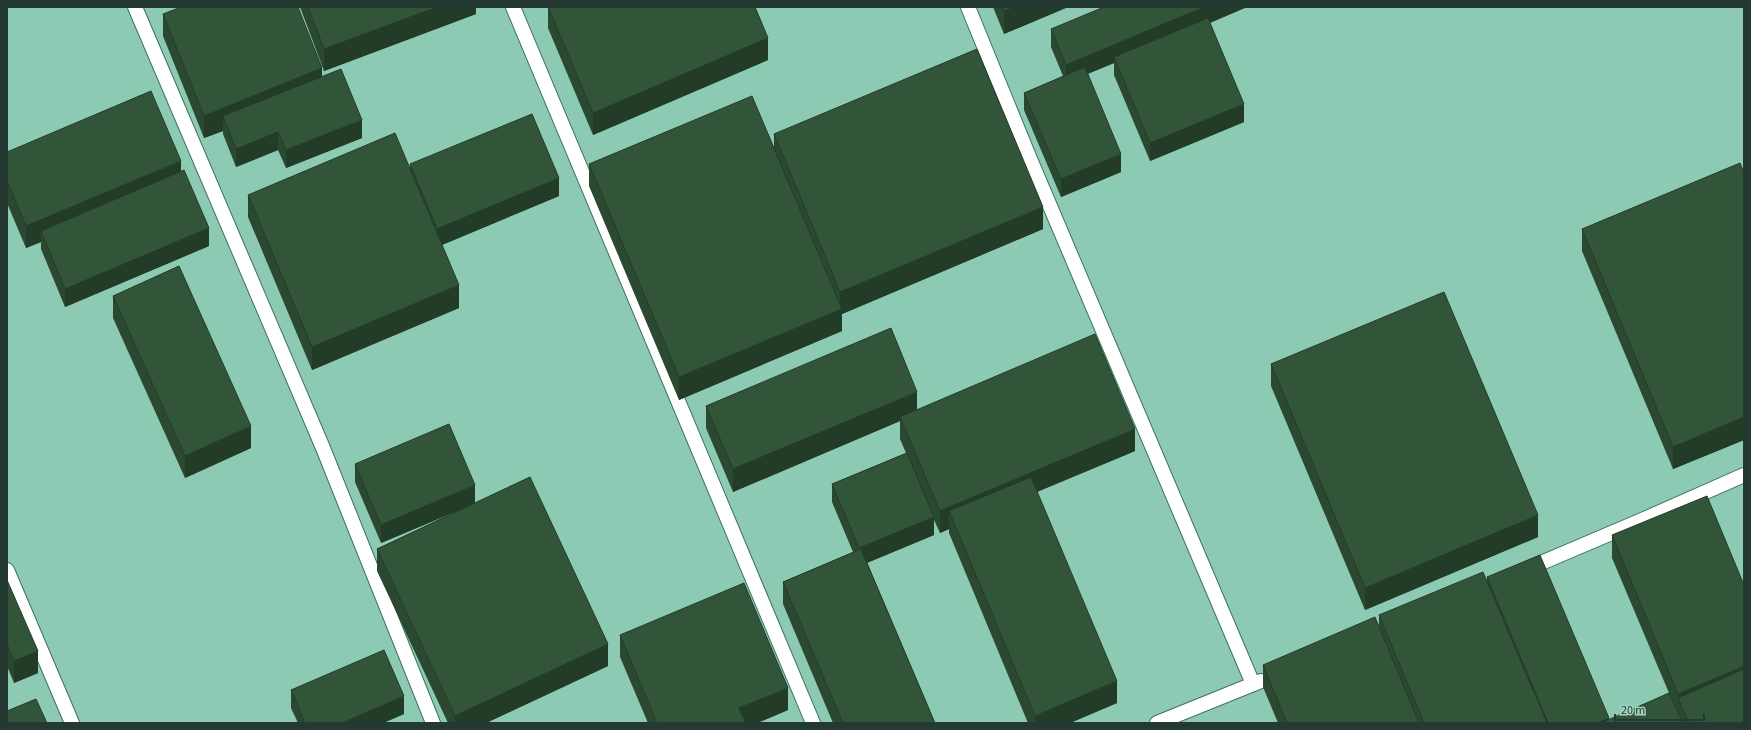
<svg xmlns="http://www.w3.org/2000/svg" width="1751" height="730" font-family="'Source Sans 3',sans-serif">
  <style>
    .built { fill: #8ccab3 }
    .lines { fill: none; stroke-linecap: round; stroke-linejoin: round }
    .service-casing { stroke: #3e705f; stroke-width: 16 }
    .service { stroke: #fff; stroke-width: 14 }
    .wall { fill: #2b4931 }
    .shaded-wall { fill: #233c28 }
    .building { fill: #325539; stroke: #233c28 }
  </style>
  <rect width="100%" height="100%" fill="#9fd4c0"/>
  <rect class="built" x="7" y="7" width="1737" height="716"/>
  <g class="lines">
    <defs>
      <g id="service">
        <path d="M 135,7 L 323,448 L 433,723"/>
        <path d="M 513,7 L 813,723"/>
        <path d="M 968,7 L 1030,159 L 1253,684"/>
        <path d="M 1527,569 L 1642,520 L 1744,475"/>
        <path d="M 7,570 L 72,723"/>
        <path d="M 1157,723 L 1261,681"/>
      </g>
    </defs>
    <use href="#service" class="service-casing"/>
    <use href="#service" class="service"/>
  </g>
  <g class="wall">
    <path d="M 300,7 L 476,7 L 476,14 L 324,71 Z"/>
    <path d="M 548,7 L 755,7 L 768,60 L 593,135 L 548,28 Z"/>
    <path d="M 993,7 L 1068,7 L 1004,34 Z"/>
    <path d="M 1247,7 L 1210,23 L 1244,122 L 1150,161 L 1114,75 L 1114,63 L 1087,74 L 1121,172 L 1061,197 L 1024,110 L 1024,93 L 1063,76 L 1051,47 L 1051,29 Z"/>
    <path d="M 163,14 L 322,76 L 362,138 L 286,168 L 278,150 L 236,167 L 223,134 L 223,131 L 204,138 L 163,36 Z"/>
    <path d="M 774,134 L 1043,229 L 842,314 L 842,331 L 679,400 L 589,186 L 589,164 L 774,147 Z"/>
    <path d="M 7,152 L 181,171 L 209,246 L 65,307 L 41,249 L 41,242 L 26,248 L 7,203 Z"/>
    <path d="M 410,164 L 559,196 L 442,245 L 459,308 L 312,370 L 248,217 L 248,195 L 410,169 Z"/>
    <path d="M 1744,173 L 1744,440 L 1673,469 L 1582,251 L 1582,229 Z"/>
    <path d="M 113,296 L 251,448 L 185,478 L 113,318 Z"/>
    <path d="M 1271,364 L 1538,537 L 1365,610 L 1271,386 Z"/>
    <path d="M 706,406 L 917,409 L 1135,451 L 1037,492 L 1117,703 L 1070,723 L 1028,723 L 949,533 L 949,529 L 940,533 L 934,520 L 934,535 L 867,563 L 935,723 L 833,723 L 783,604 L 783,582 L 853,552 L 832,502 L 832,484 L 906,453 L 900,439 L 900,421 L 733,492 L 706,428 Z"/>
    <path d="M 355,464 L 475,503 L 608,666 L 486,723 L 448,723 L 377,571 L 377,549 L 465,508 L 381,543 L 355,482 Z"/>
    <path d="M 1612,535 L 1744,723 L 1278,723 L 1263,687 L 1263,665 L 1379,627 L 1379,615 L 1487,581 L 1487,577 L 1609,720 L 1669,693 L 1612,558 Z"/>
    <path d="M 7,580 L 38,673 L 14,683 L 7,666 Z"/>
    <path d="M 620,635 L 788,710 L 757,723 L 648,723 L 620,657 Z"/>
    <path d="M 291,690 L 404,714 L 383,723 L 298,723 L 291,708 Z"/>
  </g>
  <g class="shaded-wall">
    <path d="M 437,7 L 476,7 L 476,14 L 324,71 L 324,49 Z"/>
    <path d="M 1015,7 L 1068,7 L 1004,34 L 1004,11 Z"/>
    <path d="M 1204,7 L 1247,7 L 1116,62 L 1114,57 L 1114,63 L 1066,83 L 1066,65 Z"/>
    <path d="M 768,38 L 768,60 L 593,135 L 593,113 Z"/>
    <path d="M 322,68 L 322,90 L 223,116 L 223,131 L 204,138 L 204,116 Z"/>
    <path d="M 1244,104 L 1244,122 L 1150,161 L 1150,143 Z"/>
    <path d="M 362,120 L 362,138 L 286,168 L 286,150 Z"/>
    <path d="M 278,132 L 278,150 L 236,167 L 236,149 Z"/>
    <path d="M 1121,154 L 1121,172 L 1061,197 L 1061,179 Z"/>
    <path d="M 181,161 L 181,183 L 41,231 L 41,242 L 26,248 L 26,226 Z"/>
    <path d="M 559,178 L 559,196 L 437,247 L 437,229 Z"/>
    <path d="M 1043,207 L 1043,229 L 842,314 L 842,331 L 679,400 L 679,377 L 840,310 L 840,292 Z"/>
    <path d="M 209,228 L 209,246 L 65,307 L 65,289 Z"/>
    <path d="M 459,285 L 459,308 L 312,370 L 312,347 Z"/>
    <path d="M 917,392 L 917,414 L 900,417 L 900,421 L 733,492 L 733,469 Z"/>
    <path d="M 1744,417 L 1744,440 L 1673,469 L 1673,447 Z"/>
    <path d="M 251,426 L 251,448 L 185,478 L 185,456 Z"/>
    <path d="M 1135,429 L 1135,451 L 955,526 L 949,511 L 949,529 L 940,533 L 940,511 Z"/>
    <path d="M 475,485 L 475,503 L 381,543 L 381,525 Z"/>
    <path d="M 1538,515 L 1538,537 L 1365,610 L 1365,588 Z"/>
    <path d="M 934,517 L 934,535 L 859,566 L 859,548 Z"/>
    <path d="M 608,644 L 608,666 L 486,723 L 455,723 L 455,716 Z"/>
    <path d="M 38,651 L 38,673 L 14,683 L 14,661 Z"/>
    <path d="M 1744,666 L 1744,688 L 1678,698 L 1678,716 L 1678,694 Z"/>
    <path d="M 1117,681 L 1117,703 L 1070,723 L 1035,723 L 1035,716 Z"/>
    <path d="M 788,688 L 788,710 L 757,723 L 739,723 L 739,708 Z"/>
    <path d="M 404,696 L 404,714 L 383,723 L 342,723 Z"/>
    <path d="M 1609,718 L 1609,723 L 1597,723 Z"/>
  </g>
  <g class="building">
    <path d="M 181,7 L 298,7 L 322,68 L 204,116 L 163,14 Z"/>
    <path d="M 308,7 L 437,7 L 324,49 Z"/>
    <path d="M 548,7 L 755,7 L 768,38 L 593,113 Z"/>
    <path d="M 1003,7 L 1015,7 L 1004,11 Z"/>
    <path d="M 1104,7 L 1204,7 L 1066,65 L 1051,29 Z"/>
    <path d="M 1208,18 L 1244,104 L 1150,143 L 1114,57 Z"/>
    <path d="M 977,49 L 1043,207 L 840,292 L 774,134 Z"/>
    <path d="M 1085,67 L 1121,154 L 1061,179 L 1024,93 Z"/>
    <path d="M 341,69 L 362,120 L 286,150 L 278,132 L 236,149 L 223,116 Z"/>
    <path d="M 151,91 L 181,161 L 26,226 L 7,181 L 7,152 Z"/>
    <path d="M 752,96 L 842,309 L 679,377 L 589,164 Z"/>
    <path d="M 532,114 L 559,178 L 437,229 L 410,164 Z"/>
    <path d="M 395,133 L 459,285 L 312,347 L 248,195 Z"/>
    <path d="M 1740,163 L 1744,173 L 1744,417 L 1673,447 L 1582,229 Z"/>
    <path d="M 184,170 L 209,228 L 65,289 L 41,231 Z"/>
    <path d="M 179,266 L 251,426 L 185,456 L 113,296 Z"/>
    <path d="M 1444,292 L 1538,515 L 1365,588 L 1271,364 Z"/>
    <path d="M 891,328 L 917,392 L 733,469 L 706,406 Z"/>
    <path d="M 1095,334 L 1135,429 L 940,511 L 900,417 Z"/>
    <path d="M 449,424 L 475,485 L 381,525 L 355,464 Z"/>
    <path d="M 907,453 L 934,517 L 859,548 L 832,484 Z"/>
    <path d="M 530,477 L 608,644 L 455,716 L 377,549 Z"/>
    <path d="M 1031,477 L 1117,681 L 1035,716 L 949,511 Z"/>
    <path d="M 1707,496 L 1744,585 L 1744,666 L 1678,694 L 1612,535 Z"/>
    <path d="M 861,549 L 935,723 L 843,723 L 783,582 Z"/>
    <path d="M 1540,555 L 1609,718 L 1597,723 L 1548,723 L 1487,577 Z"/>
    <path d="M 1483,572 L 1547,723 L 1424,723 L 1379,615 Z"/>
    <path d="M 7,580 L 38,651 L 14,661 L 7,644 Z"/>
    <path d="M 744,583 L 788,688 L 739,708 L 746,723 L 657,723 L 620,635 Z"/>
    <path d="M 1375,617 L 1419,723 L 1287,723 L 1263,665 Z"/>
    <path d="M 384,650 L 404,696 L 342,723 L 305,723 L 291,690 Z"/>
    <path d="M 1744,669 L 1744,723 L 1689,723 L 1678,698 Z"/>
    <path d="M 1669,693 L 1683,723 L 1601,723 Z"/>
    <path d="M 36,699 L 47,723 L 7,723 L 7,711 Z"/>
  </g>
  <rect width="1751" height="730" fill="none" stroke="#233931" stroke-width="16"/>
  <path d="M1615 714v6h89v-6" fill="none" stroke="#233931" stroke-width="2"/>
  <text x="1621" y="714" font-size="12" fill="#233931" stroke="#9fd4c0" stroke-width="3" paint-order="stroke">20 m</text>
</svg>
